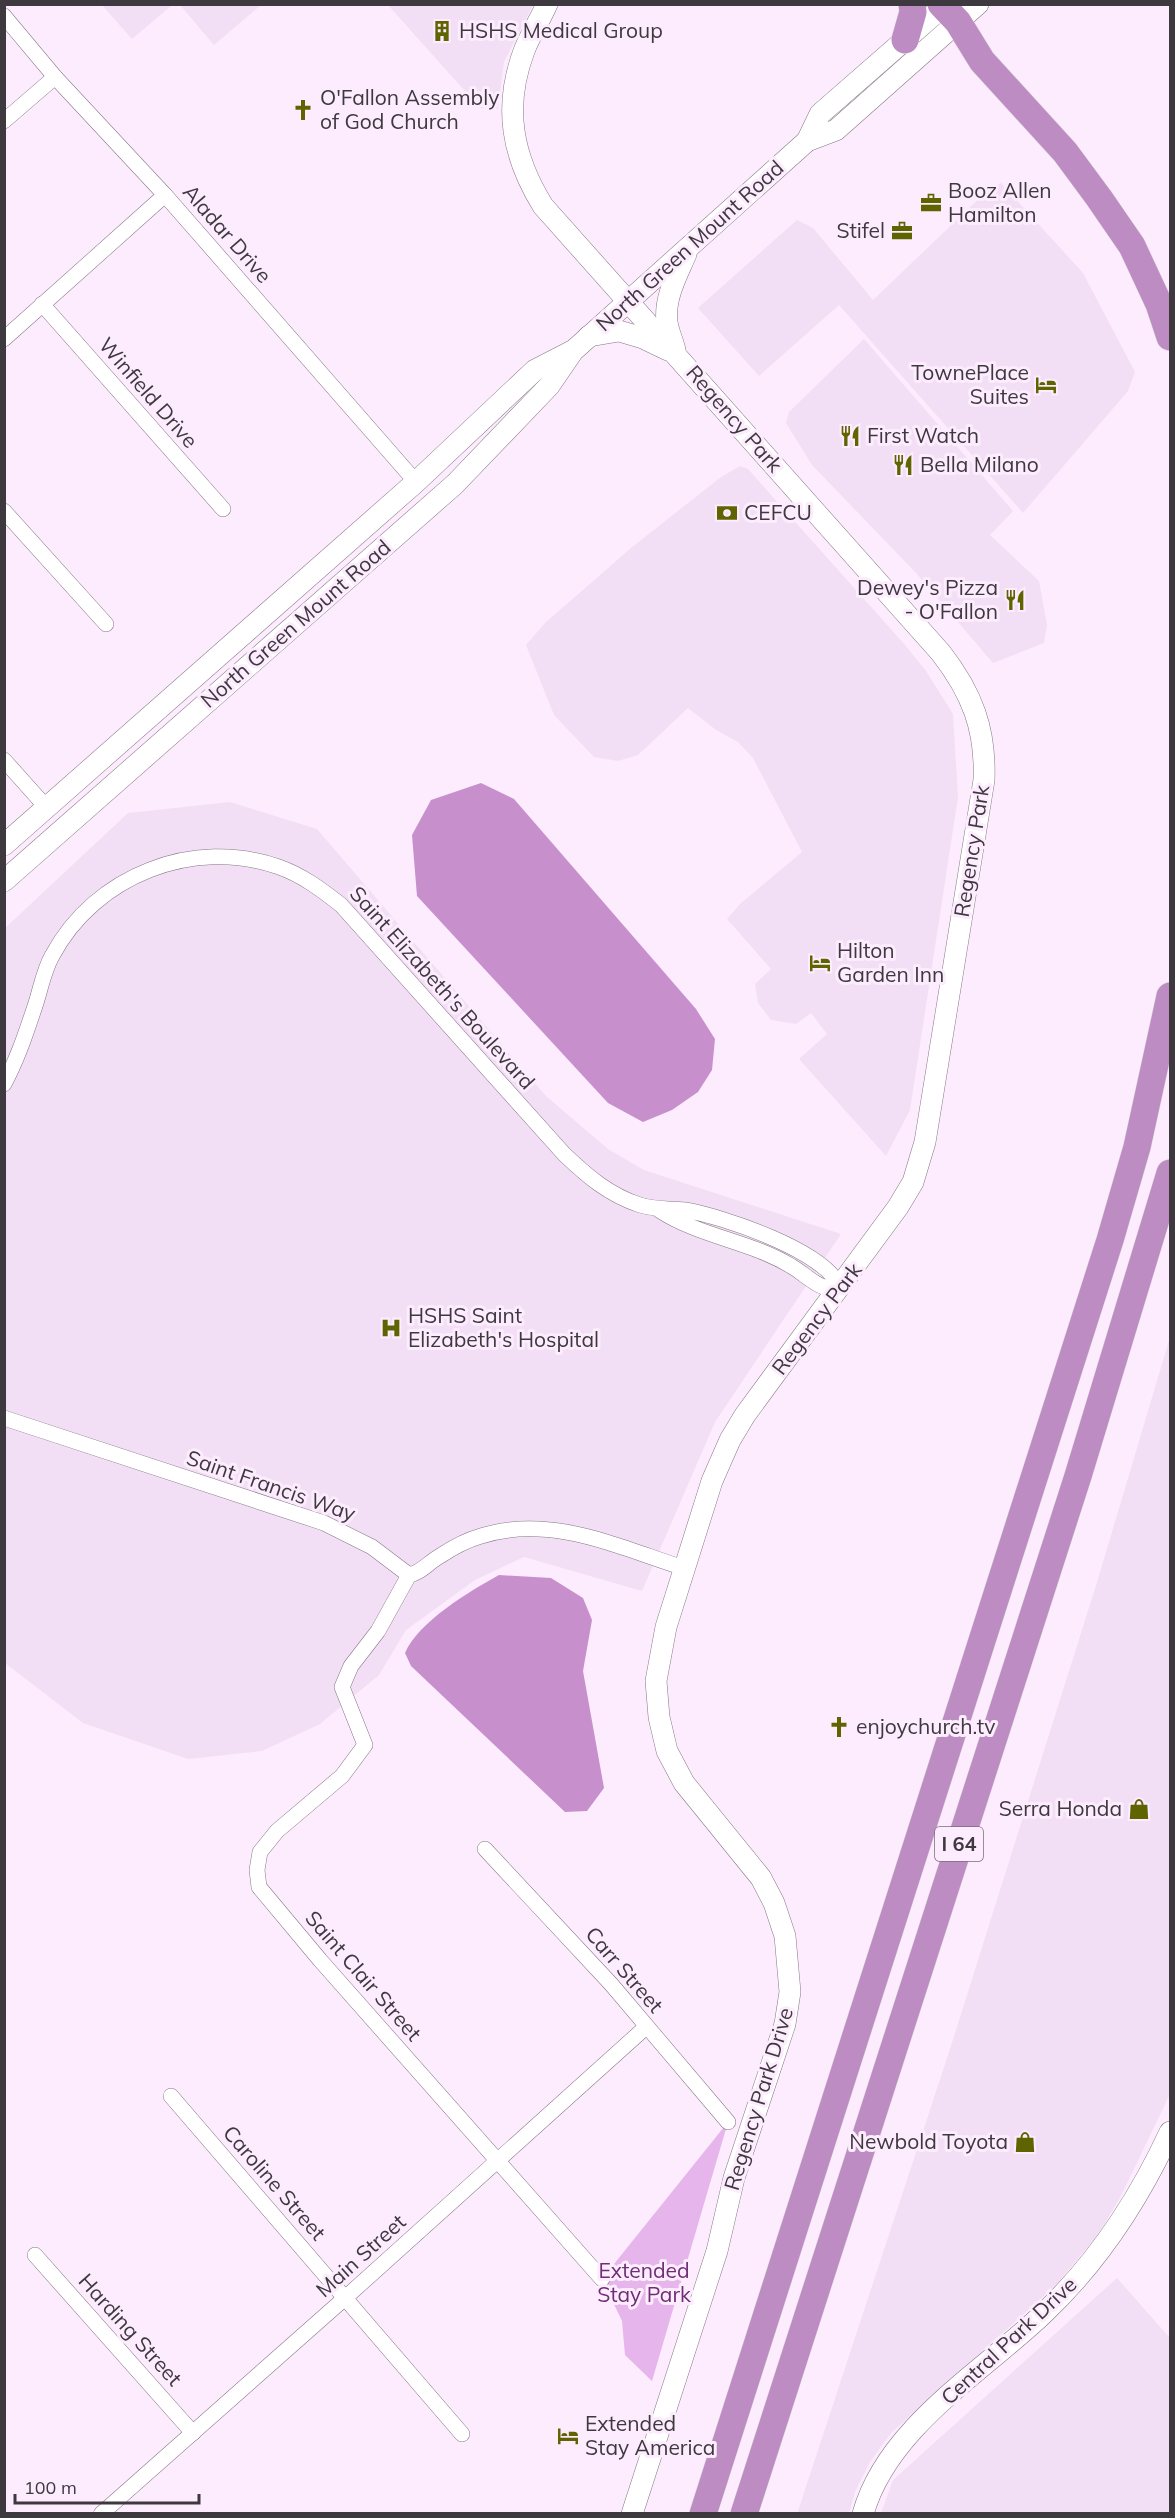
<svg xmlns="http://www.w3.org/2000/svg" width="1175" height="2518" font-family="Mulish,sans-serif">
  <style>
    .built { fill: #f3dff5 }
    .green { fill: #e6b5eb }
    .water { fill: #c790cd }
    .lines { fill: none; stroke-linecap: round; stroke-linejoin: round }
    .street-casing { stroke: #857786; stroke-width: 16 }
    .secondary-casing { stroke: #857786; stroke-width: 22 }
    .highway-casing { stroke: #dcdbdc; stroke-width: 28 }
    .street { stroke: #fff; stroke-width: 15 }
    .secondary { stroke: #fff; stroke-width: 21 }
    .highway { stroke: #bd8cc2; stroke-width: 27 }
    .labels { text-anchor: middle; stroke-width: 6; stroke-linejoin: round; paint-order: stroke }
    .shield { fill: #fcecfd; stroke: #776e78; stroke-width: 1.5 }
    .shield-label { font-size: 20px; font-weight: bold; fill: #3e383f }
    .poi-label { font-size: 21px; fill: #3e383f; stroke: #fcecfd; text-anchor: start }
    .street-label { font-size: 21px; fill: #3e383f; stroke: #fcecfd }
    .park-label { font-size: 21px; fill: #6f2d76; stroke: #fcecfd }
  </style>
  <rect width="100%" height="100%" fill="#fcecfd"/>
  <g class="built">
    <path d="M 102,5 L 172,5 L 132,39 Z"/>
    <path d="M 180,5 L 261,5 L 214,45 Z"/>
    <path d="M 388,5 L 533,5 L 504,62 L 498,109 L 480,108 Z"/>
    <path d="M 1001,183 L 1083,273 L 1135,372 L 1128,391 L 1023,513 L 839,305 L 759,376 L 698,308 L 797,220 L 813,228 L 873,300 L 989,189 Z"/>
    <path d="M 864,339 L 1013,511 L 990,535 L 1039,581 L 1047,625 L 1044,643 L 993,663 L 916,573 L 812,465 L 786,423 L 789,412 Z"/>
    <path d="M 740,466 L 748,469 L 905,645 L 926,671 L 953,714 L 958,797 L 910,1110 L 886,1156 L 799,1059 L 827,1034 L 811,1013 L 796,1024 L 771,1020 L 758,1003 L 755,984 L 771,969 L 727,919 L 740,904 L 802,852 L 753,758 L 738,742 L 716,730 L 688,708 L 638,755 L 618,761 L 594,757 L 554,715 L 526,645 L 545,623 L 631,548 L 721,477 Z"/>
    <path d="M 230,802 L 317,829 L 546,1096 L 608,1149 L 644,1170 L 841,1234 L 715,1422 L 642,1591 L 524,1557 L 475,1580 L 406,1630 L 379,1675 L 320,1724 L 262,1751 L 188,1759 L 83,1723 L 5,1663 L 4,929 L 128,813 Z"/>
    <path d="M 1170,1337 L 1170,2094 L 1121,2196 L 1097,2236 L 1055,2286 L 891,2433 L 870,2462 L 855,2492 L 849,2513 L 797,2514 L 950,2049 L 1098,1579 Z"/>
    <path d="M 1117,2278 L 1170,2338 L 1170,2510 L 1166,2514 L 881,2513 L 893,2480 Z"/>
  </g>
  <path class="green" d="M 728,2122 L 652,2381 L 625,2355 L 622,2321 L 602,2279 Z"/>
  <g class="water">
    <path d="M 481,783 L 514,799 L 696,1009 L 715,1039 L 712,1070 L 698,1092 L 672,1110 L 643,1122 L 608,1103 L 417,896 L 412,835 L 431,800 Z"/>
    <path d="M 499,1575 L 551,1578 L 583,1598 L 592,1620 L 583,1671 L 604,1788 L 587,1811 L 565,1812 L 411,1666 L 405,1653 C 418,1622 470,1591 499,1575 Z"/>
  </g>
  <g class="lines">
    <defs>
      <g id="street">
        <path d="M 4,16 L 55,77 L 165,195 L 416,482"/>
        <path d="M 4,121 L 55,77"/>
        <path d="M 42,304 L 223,509"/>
        <path d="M 4,339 L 165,195"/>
        <path d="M 4,511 L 106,624"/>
        <path d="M 4,760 L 47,808"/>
        <path d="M 4,1084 C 18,1058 27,1030 36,1003 C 41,987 44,970 52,956 C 95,875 194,837 279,867 C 302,875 322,890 341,905 L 564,1154 C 587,1176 609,1195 640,1205 C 655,1210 669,1208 685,1210 C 721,1216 830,1252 840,1289 C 820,1292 807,1275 791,1266 C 750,1241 700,1237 659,1210"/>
        <path d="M 4,1418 L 324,1523 L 372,1547 L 409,1575 C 421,1573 429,1562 440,1556 C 452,1548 467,1540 481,1536 C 551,1514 618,1547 684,1568"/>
        <path d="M 409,1575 L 378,1631 L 351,1666 L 342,1687 L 365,1745 L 342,1776 L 277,1831 L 260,1852 L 257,1870 L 259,1887 L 320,1960 L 602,2279"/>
        <path d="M 485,1849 L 611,1984 L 728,2122"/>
        <path d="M 171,2096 L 462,2434"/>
        <path d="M 35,2255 L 193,2433"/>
        <path d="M 101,2514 L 345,2298 L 646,2027"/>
      </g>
      <g id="secondary">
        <path d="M 547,4 C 540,20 530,35 524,51 C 503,107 512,156 543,206 L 941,653 C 972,693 986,729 984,780 L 925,1142 L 913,1182 L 898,1207 L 745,1415 L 730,1440 L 712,1481 L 666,1627 L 656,1681 L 659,1717 L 667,1751 L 684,1783 L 761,1878 L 774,1903 L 785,1936 L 790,1992 L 785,2024 L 734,2178 L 717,2251 L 632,2514"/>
        <path d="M 807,141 L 820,114 L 946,4"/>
        <path d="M 589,336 L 619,331 L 643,338 L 668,350"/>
        <path d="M 675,350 C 673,341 668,331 667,322 C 664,298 677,275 686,254"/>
        <path d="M 4,845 L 416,482 L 535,370 L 572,351"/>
        <path d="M 4,881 L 455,484 L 549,386 L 573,351 L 807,141 L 836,130 L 978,4"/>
        <path d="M 863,2514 C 887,2428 981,2373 1043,2314 C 1097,2263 1139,2199 1170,2132"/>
      </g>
      <g id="highway">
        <path d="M 941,4 L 958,22 L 982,61 L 1065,152 L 1099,198 L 1132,246 L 1159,304 L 1170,337"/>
        <path d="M 905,40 L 913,12 L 912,4"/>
        <path d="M 703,2514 L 1110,1240 L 1137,1147 L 1170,996"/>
        <path d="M 744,2514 L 1078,1476 L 1170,1173"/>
      </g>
    </defs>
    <use href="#street" class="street-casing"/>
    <use href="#secondary" class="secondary-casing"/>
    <use href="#highway" class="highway-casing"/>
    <use href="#street" class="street"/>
    <use href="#secondary" class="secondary"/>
    <use href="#highway" class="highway"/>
  </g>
  <defs>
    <symbol id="building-bare" viewBox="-9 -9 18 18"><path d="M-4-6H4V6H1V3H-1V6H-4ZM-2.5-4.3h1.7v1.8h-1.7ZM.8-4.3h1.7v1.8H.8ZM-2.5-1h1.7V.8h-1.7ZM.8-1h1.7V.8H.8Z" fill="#5f6400" stroke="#fcecfd" stroke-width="2.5" paint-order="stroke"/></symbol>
    <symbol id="church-bare" viewBox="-9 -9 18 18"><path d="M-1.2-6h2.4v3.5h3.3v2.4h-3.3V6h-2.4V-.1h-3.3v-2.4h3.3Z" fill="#5f6400" stroke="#fcecfd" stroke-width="2.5" paint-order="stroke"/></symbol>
    <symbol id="office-bare" viewBox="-9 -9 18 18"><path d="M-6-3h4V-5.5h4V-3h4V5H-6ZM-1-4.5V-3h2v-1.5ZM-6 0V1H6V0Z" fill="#5f6400" stroke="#fcecfd" stroke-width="2.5" paint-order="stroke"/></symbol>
    <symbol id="hotel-bare" viewBox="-9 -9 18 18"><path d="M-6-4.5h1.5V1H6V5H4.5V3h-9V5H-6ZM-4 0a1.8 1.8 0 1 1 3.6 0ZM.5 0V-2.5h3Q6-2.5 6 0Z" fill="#5f6400" stroke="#fcecfd" stroke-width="2.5" paint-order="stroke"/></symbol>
    <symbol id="restaurant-bare" viewBox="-9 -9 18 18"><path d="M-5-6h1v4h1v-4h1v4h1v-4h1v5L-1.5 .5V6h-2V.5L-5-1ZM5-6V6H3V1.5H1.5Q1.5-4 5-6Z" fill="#5f6400" stroke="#fcecfd" stroke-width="2.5" paint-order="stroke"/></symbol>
    <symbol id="bank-bare" viewBox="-9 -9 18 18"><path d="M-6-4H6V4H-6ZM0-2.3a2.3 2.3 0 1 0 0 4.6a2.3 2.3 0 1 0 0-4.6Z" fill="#5f6400" stroke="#fcecfd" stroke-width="2.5" paint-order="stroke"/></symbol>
    <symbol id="hospital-bare" viewBox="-9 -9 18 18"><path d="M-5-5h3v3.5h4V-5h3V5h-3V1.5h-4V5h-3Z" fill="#5f6400" stroke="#fcecfd" stroke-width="2.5" paint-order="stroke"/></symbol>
    <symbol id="shop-bare" viewBox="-9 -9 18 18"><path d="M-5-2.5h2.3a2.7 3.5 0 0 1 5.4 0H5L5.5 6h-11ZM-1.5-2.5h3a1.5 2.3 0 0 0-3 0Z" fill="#5f6400" stroke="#fcecfd" stroke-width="2.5" paint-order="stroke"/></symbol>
  </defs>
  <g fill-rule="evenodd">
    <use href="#building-bare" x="427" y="16" width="30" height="30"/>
    <use href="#church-bare" x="288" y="95" width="30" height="30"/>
    <use href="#office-bare" x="916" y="188" width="30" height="30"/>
    <use href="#office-bare" x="887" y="216" width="30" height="30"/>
    <use href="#hotel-bare" x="1031" y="370" width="30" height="30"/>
    <use href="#restaurant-bare" x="835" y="421" width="30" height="30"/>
    <use href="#restaurant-bare" x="888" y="450" width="30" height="30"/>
    <use href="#bank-bare" x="712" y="498" width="30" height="30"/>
    <use href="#restaurant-bare" x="1000" y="585" width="30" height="30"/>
    <use href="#hotel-bare" x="805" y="948" width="30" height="30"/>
    <use href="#hospital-bare" x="376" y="1313" width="30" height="30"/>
    <use href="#church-bare" x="824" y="1712" width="30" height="30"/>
    <use href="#shop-bare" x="1124" y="1794" width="30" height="30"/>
    <use href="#shop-bare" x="1010" y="2127" width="30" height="30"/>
    <use href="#hotel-bare" x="553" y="2421" width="30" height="30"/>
  </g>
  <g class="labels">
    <rect class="shield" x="935" y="1827" width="48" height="34" rx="4.5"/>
    <g class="shield-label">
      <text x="959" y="1851">I 64</text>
    </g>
    <g class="poi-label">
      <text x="459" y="38">HSHS Medical Group</text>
      <text x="320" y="105">O'Fallon Assembly<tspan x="320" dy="24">of God Church</tspan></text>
      <text x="948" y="198">Booz Allen<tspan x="948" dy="24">Hamilton</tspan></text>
      <text x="885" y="238" text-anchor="end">Stifel</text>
      <text x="1029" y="380" text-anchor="end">TownePlace<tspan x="1029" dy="24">Suites</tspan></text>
      <text x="867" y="443">First Watch</text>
      <text x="920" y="472">Bella Milano</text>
      <text x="744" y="520">CEFCU</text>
      <text x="998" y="595" text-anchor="end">Dewey's Pizza<tspan x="998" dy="24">- O'Fallon</tspan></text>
      <text x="837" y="958">Hilton<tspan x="837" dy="24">Garden Inn</tspan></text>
      <text x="408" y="1323">HSHS Saint<tspan x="408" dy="24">Elizabeth's Hospital</tspan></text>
      <text x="856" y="1734">enjoychurch.tv</text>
      <text x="1122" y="1816" text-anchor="end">Serra Honda</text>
      <text x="1008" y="2149" text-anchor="end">Newbold Toyota</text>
      <text x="585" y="2431">Extended<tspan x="585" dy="24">Stay America</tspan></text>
    </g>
    <g class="street-label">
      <text transform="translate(227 234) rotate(49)" y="7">Aladar Drive</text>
      <text transform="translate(690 246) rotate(-42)" y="7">North Green Mount Road</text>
      <text transform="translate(148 393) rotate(49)" y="7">Winfield Drive</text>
      <text transform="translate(734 419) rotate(49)" y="7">Regency Park</text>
      <text transform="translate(296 624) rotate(-41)" y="7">North Green Mount Road</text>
      <text transform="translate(972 851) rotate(-81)" y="7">Regency Park</text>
      <text transform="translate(442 988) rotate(48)" y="7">Saint Elizabeth's Boulevard</text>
      <text transform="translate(817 1319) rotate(-53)" y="7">Regency Park</text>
      <text transform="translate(271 1486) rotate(19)" y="7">Saint Francis Way</text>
      <text transform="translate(624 1970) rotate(49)" y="7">Carr Street</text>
      <text transform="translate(363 1976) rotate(49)" y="7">Saint Clair Street</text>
      <text transform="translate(759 2099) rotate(-73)" y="7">Regency Park Drive</text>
      <text transform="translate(274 2183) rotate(49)" y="7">Caroline Street</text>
      <text transform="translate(361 2256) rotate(-42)" y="7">Main Street</text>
      <text transform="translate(130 2330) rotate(48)" y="7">Harding Street</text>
      <text transform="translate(1009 2341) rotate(-43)" y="7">Central Park Drive</text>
    </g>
    <g class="park-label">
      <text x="644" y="2278">Extended<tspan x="644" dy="24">Stay Park</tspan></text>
    </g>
  </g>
  <rect width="1175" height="2518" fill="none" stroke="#3e383f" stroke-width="12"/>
  <path d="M15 2494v9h184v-9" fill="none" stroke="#3e383f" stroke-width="3"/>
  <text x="24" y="2494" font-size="18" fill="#3e383f" stroke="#fcecfd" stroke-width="4.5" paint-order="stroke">100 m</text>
</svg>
